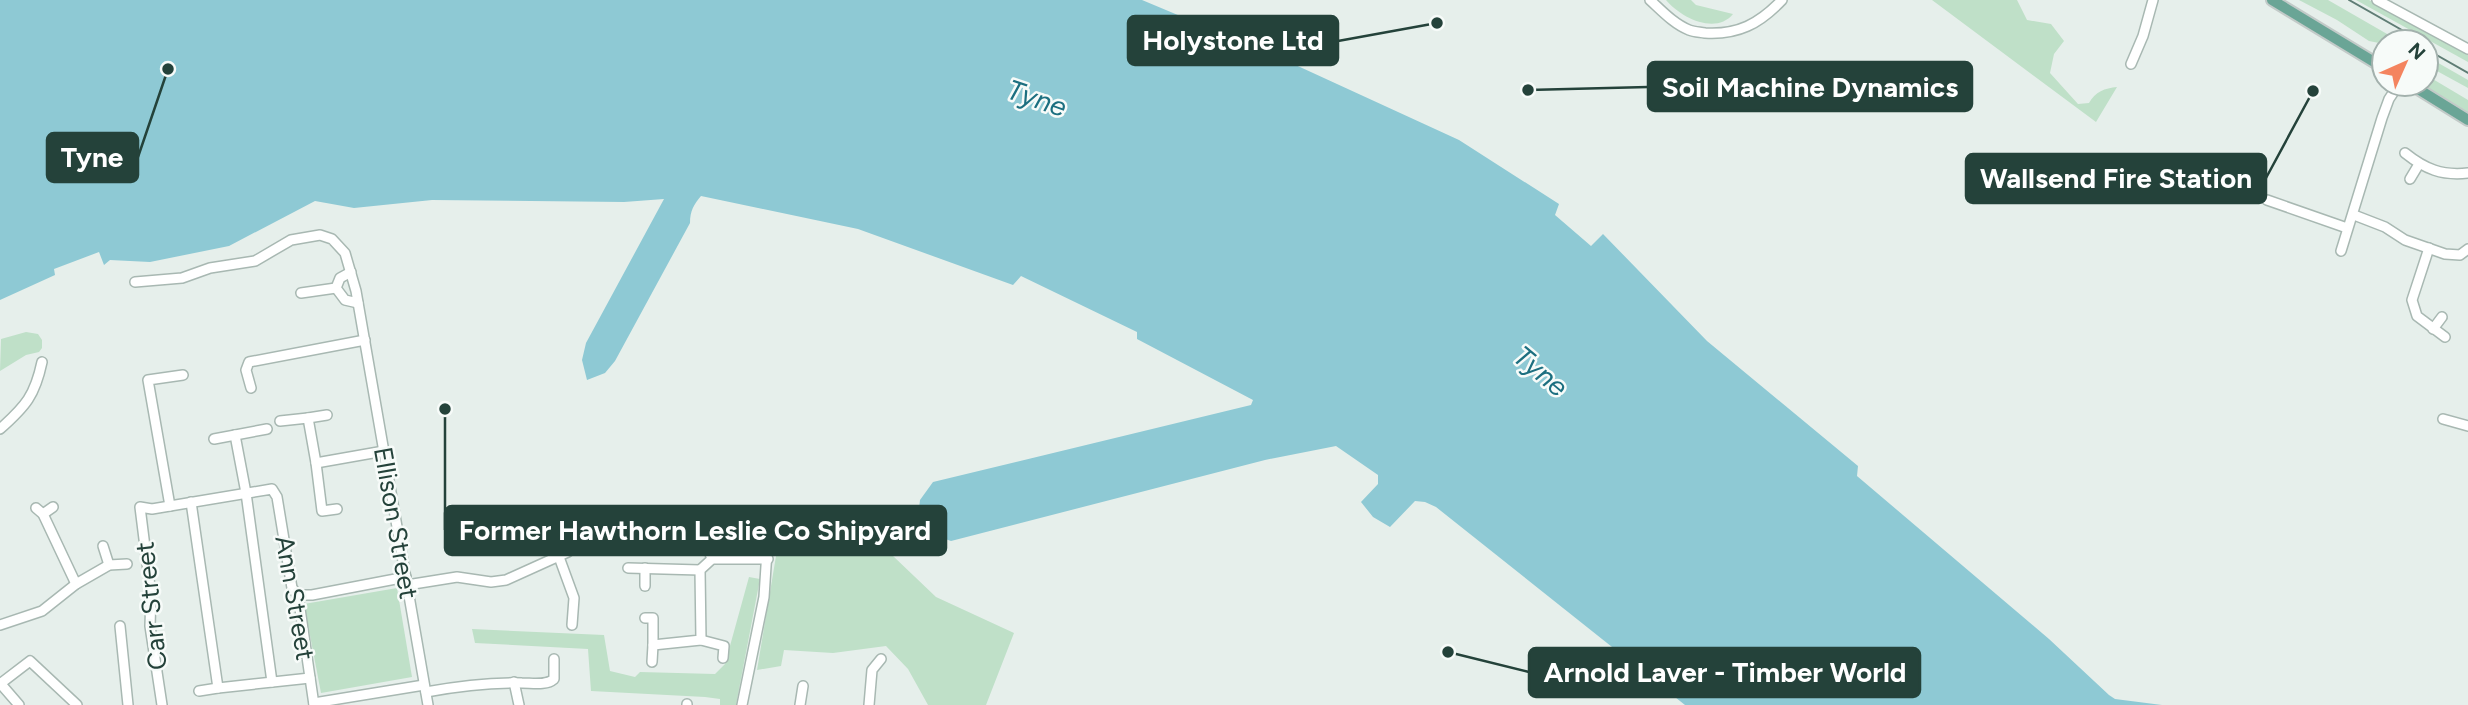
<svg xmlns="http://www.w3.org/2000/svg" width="2468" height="705" font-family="Figtree,sans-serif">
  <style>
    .green { fill: #bfe0c8 }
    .water { fill: #8ec9d4 }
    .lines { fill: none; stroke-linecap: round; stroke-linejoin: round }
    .minor-casing { stroke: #a8b8b2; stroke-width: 12 }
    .major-casing { stroke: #c2cac8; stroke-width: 14 }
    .minor { stroke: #fff; stroke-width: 9 }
    .major { stroke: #6aa596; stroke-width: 10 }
    .tram { stroke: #5f7d75; stroke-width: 2 }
    .labels { text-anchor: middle; stroke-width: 5; stroke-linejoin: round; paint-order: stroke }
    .street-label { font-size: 26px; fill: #24423a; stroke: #f7fbf9 }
    .water-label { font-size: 28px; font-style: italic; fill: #1c6f80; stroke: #f7fbf9 }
    .leader { fill: none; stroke: #24423a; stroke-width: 2.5 }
    .callout-dot { fill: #24423a; stroke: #f7fbf9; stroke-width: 2.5 }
    .callout { fill: #24423a; stroke: #24423a; stroke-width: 2.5 }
    .callout-label { font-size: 28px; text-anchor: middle; font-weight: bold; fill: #fff }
  </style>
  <rect width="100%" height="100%" fill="#e6efeb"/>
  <g class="green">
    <path d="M 1666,0 L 1691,0 L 1696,5 L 1733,14 C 1716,35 1681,18 1666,0 Z"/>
    <path d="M 1932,0 L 2017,0 L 2027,20 L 2051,24 L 2064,41 L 2054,54 L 2050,73 L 2078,104 L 2089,103 C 2095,92 2105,88 2117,87 L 2096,122 Z"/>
    <path d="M 2299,0 L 2328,0 L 2401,42 L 2384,42 L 2384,44 L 2369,41 L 2337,20 Z"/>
    <path d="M 2356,0 L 2369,0 L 2468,53 L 2468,62 Z"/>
    <path d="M 2426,56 L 2468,80 L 2468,88 L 2426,65 Z"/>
    <path d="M 2426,75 L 2468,100 L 2468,116 L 2417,84 L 2426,84 Z"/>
    <path d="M 26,332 L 38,334 L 42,340 L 42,348 L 39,352 L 26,355 L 0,371 L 1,339 Z"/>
    <path d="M 775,512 L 871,535 L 936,597 L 1014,633 L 986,705 L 928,705 L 908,669 L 886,646 L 833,653 L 784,650 L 781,666 L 757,670 L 778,544 Z"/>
    <path d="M 749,577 L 760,579 L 736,705 L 720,705 L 720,699 L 705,697 L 591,691 L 588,649 L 475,643 L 472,629 L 604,635 L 610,671 L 635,677 L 640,672 L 715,674 L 725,664 Z"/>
    <path d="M 397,588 L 412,677 L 321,693 L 304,604 Z"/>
  </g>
  <path class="water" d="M 0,0 L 1142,0 L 1228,36 L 1236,26 L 1264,39 L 1261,49 L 1459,140 L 1559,204 L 1555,215 L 1591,246 L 1603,234 L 1707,341 L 1858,466 L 1857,476 L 2049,639 L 2109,695 L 2115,699 L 2162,705 L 1685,705 L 1436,507 L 1425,502 L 1415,501 L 1390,527 L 1373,517 L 1361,502 L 1378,484 L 1378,475 L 1336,446 L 1265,460 L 951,541 L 934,535 L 918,518 L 920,500 L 933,482 L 1251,405 L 1253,400 L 1137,339 L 1137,332 L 1021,276 L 1013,285 L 858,229 L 701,196 C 694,204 690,211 690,223 L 615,361 L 605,373 L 587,380 L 582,360 L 586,343 L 664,199 L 624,202 L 432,200 L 354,208 L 315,201 L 229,246 L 150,262 L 110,260 L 104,265 L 99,252 L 54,269 L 55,275 L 0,300 Z"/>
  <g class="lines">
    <defs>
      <g id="minor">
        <path d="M 1650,0 C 1662,11 1674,24 1689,30 C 1694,32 1699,32 1705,33 C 1738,35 1759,24 1782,0"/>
        <path d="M 2377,0 L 2468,49"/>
        <path d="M 2131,64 L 2143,36 L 2153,0"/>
        <path d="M 2405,153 C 2425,169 2442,176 2468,173"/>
        <path d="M 2410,179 L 2419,164"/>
        <path d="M 2267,200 L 2347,228"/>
        <path d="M 2354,215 L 2385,227 L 2405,240 L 2445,254 L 2460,255 L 2468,249"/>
        <path d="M 2429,248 L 2412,300 L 2417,316 L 2445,337"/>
        <path d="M 2341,251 L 2382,118 L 2389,99 L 2399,84"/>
        <path d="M 351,272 L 340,278 L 336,288 L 345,300 L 358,303"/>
        <path d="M 135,282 L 182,278 L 210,268 L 255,261 L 291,240 L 320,235 L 332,239 L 345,253 L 356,291 L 428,705"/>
        <path d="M 301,293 L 336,288"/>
        <path d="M 2433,329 L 2442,317"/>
        <path d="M 251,388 L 246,370 L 249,362 L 365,340"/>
        <path d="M 308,418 L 327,415"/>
        <path d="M 2443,419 L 2468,426"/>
        <path d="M 280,421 L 308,418 L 316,463 L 384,451"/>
        <path d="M 0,429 C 26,406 35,395 42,362"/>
        <path d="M 235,435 L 246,493 L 272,682"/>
        <path d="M 214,439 L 267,429"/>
        <path d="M 316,463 L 322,511 L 337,509"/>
        <path d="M 191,502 L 218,688 L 199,691"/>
        <path d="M 170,506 L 148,380 L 183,375"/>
        <path d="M 36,508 L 43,514 L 76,584"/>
        <path d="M 43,514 L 53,507"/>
        <path d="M 704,514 L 702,532 L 712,559"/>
        <path d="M 103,546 L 109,565"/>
        <path d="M 559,557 L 574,598 L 572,625"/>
        <path d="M 628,568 L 700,570"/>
        <path d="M 645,568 L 645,586"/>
        <path d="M 407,585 L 457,577 L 491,582 L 506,580 L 568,552 L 576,543 L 574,525"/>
        <path d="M 298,595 L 312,595 L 406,577"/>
        <path d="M 645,618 L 653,618 L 653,645 L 701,640 L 700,570 L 712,559 L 768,559"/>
        <path d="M 0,625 L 42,611 L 76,584 L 109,565 L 127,564"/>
        <path d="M 120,626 L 128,705"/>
        <path d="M 701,640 L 724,646 L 723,658"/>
        <path d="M 652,662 L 653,645"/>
        <path d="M 514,682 L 519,705"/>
        <path d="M 0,683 L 19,705"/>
        <path d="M 0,684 L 30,661 L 77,705"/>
        <path d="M 218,688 L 310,678"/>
        <path d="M 426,692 C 458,686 489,682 522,683 C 532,683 546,686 554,679 L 554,659"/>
        <path d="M 314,703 L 424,685"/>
        <path d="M 162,705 L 150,626 L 151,595 L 140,507 L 152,509 L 272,489 L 277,497 L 292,588 L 298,595 L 314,705"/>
        <path d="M 687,705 L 687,704"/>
        <path d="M 742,705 L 764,597 L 769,520"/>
        <path d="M 800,705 L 803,686"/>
        <path d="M 869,705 L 872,670 L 881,659"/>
      </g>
      <g id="major">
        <path d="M 2272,0 L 2384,68"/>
        <path d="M 2410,84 L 2468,120"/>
      </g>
    </defs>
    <use href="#minor" class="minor-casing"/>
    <use href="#major" class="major-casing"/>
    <use href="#minor" class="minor"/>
    <use href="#major" class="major"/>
    <g class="tram">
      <path d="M 2349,0 L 2423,42"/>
      <path d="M 2426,49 L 2468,73"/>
    </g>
  </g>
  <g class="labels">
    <g class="street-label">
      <text transform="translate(396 523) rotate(80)" y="9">Ellison Street</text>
      <text transform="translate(295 598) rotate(80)" y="9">Ann Street</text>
      <text transform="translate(151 606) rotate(-96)" y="9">Carr Street</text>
    </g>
    <g class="water-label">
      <text transform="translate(1037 98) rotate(19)" y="10">Tyne</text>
      <text transform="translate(1541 371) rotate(40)" y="10">Tyne</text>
    </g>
  </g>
  <path class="leader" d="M1437 23L1338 41M1528 90L1648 87M168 69L138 157M2313 91L2266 178M445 409L445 530M1448 652L1529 672"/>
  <g class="callout-dot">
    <circle cx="1437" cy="23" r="7"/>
    <circle cx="1528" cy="90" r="7"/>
    <circle cx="168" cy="69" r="7"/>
    <circle cx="2313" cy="91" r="7"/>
    <circle cx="445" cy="409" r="7"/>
    <circle cx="1448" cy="652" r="7"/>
  </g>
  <g class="callout">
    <rect x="1128" y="16" width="210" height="49" rx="7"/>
    <rect x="1648" y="62" width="324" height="49" rx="7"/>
    <rect x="47" y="133" width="91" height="49" rx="7"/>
    <rect x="1966" y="154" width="300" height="49" rx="7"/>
    <rect x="445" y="506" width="501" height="49" rx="7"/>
    <rect x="1529" y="648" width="391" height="49" rx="7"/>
  </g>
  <g class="callout-label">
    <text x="1233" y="50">Holystone Ltd</text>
    <text x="1810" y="97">Soil Machine Dynamics</text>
    <text x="92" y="167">Tyne</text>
    <text x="2116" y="188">Wallsend Fire Station</text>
    <text x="695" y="540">Former Hawthorn Leslie Co Shipyard</text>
    <text x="1725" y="682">Arnold Laver - Timber World</text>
  </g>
  <g transform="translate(2405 63) rotate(45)"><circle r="33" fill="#f7fbf9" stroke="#a3b1ad" stroke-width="2"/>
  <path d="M0-5L12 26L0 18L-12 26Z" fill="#f4845f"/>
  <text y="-10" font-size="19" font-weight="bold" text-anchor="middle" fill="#24423a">N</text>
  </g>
</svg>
